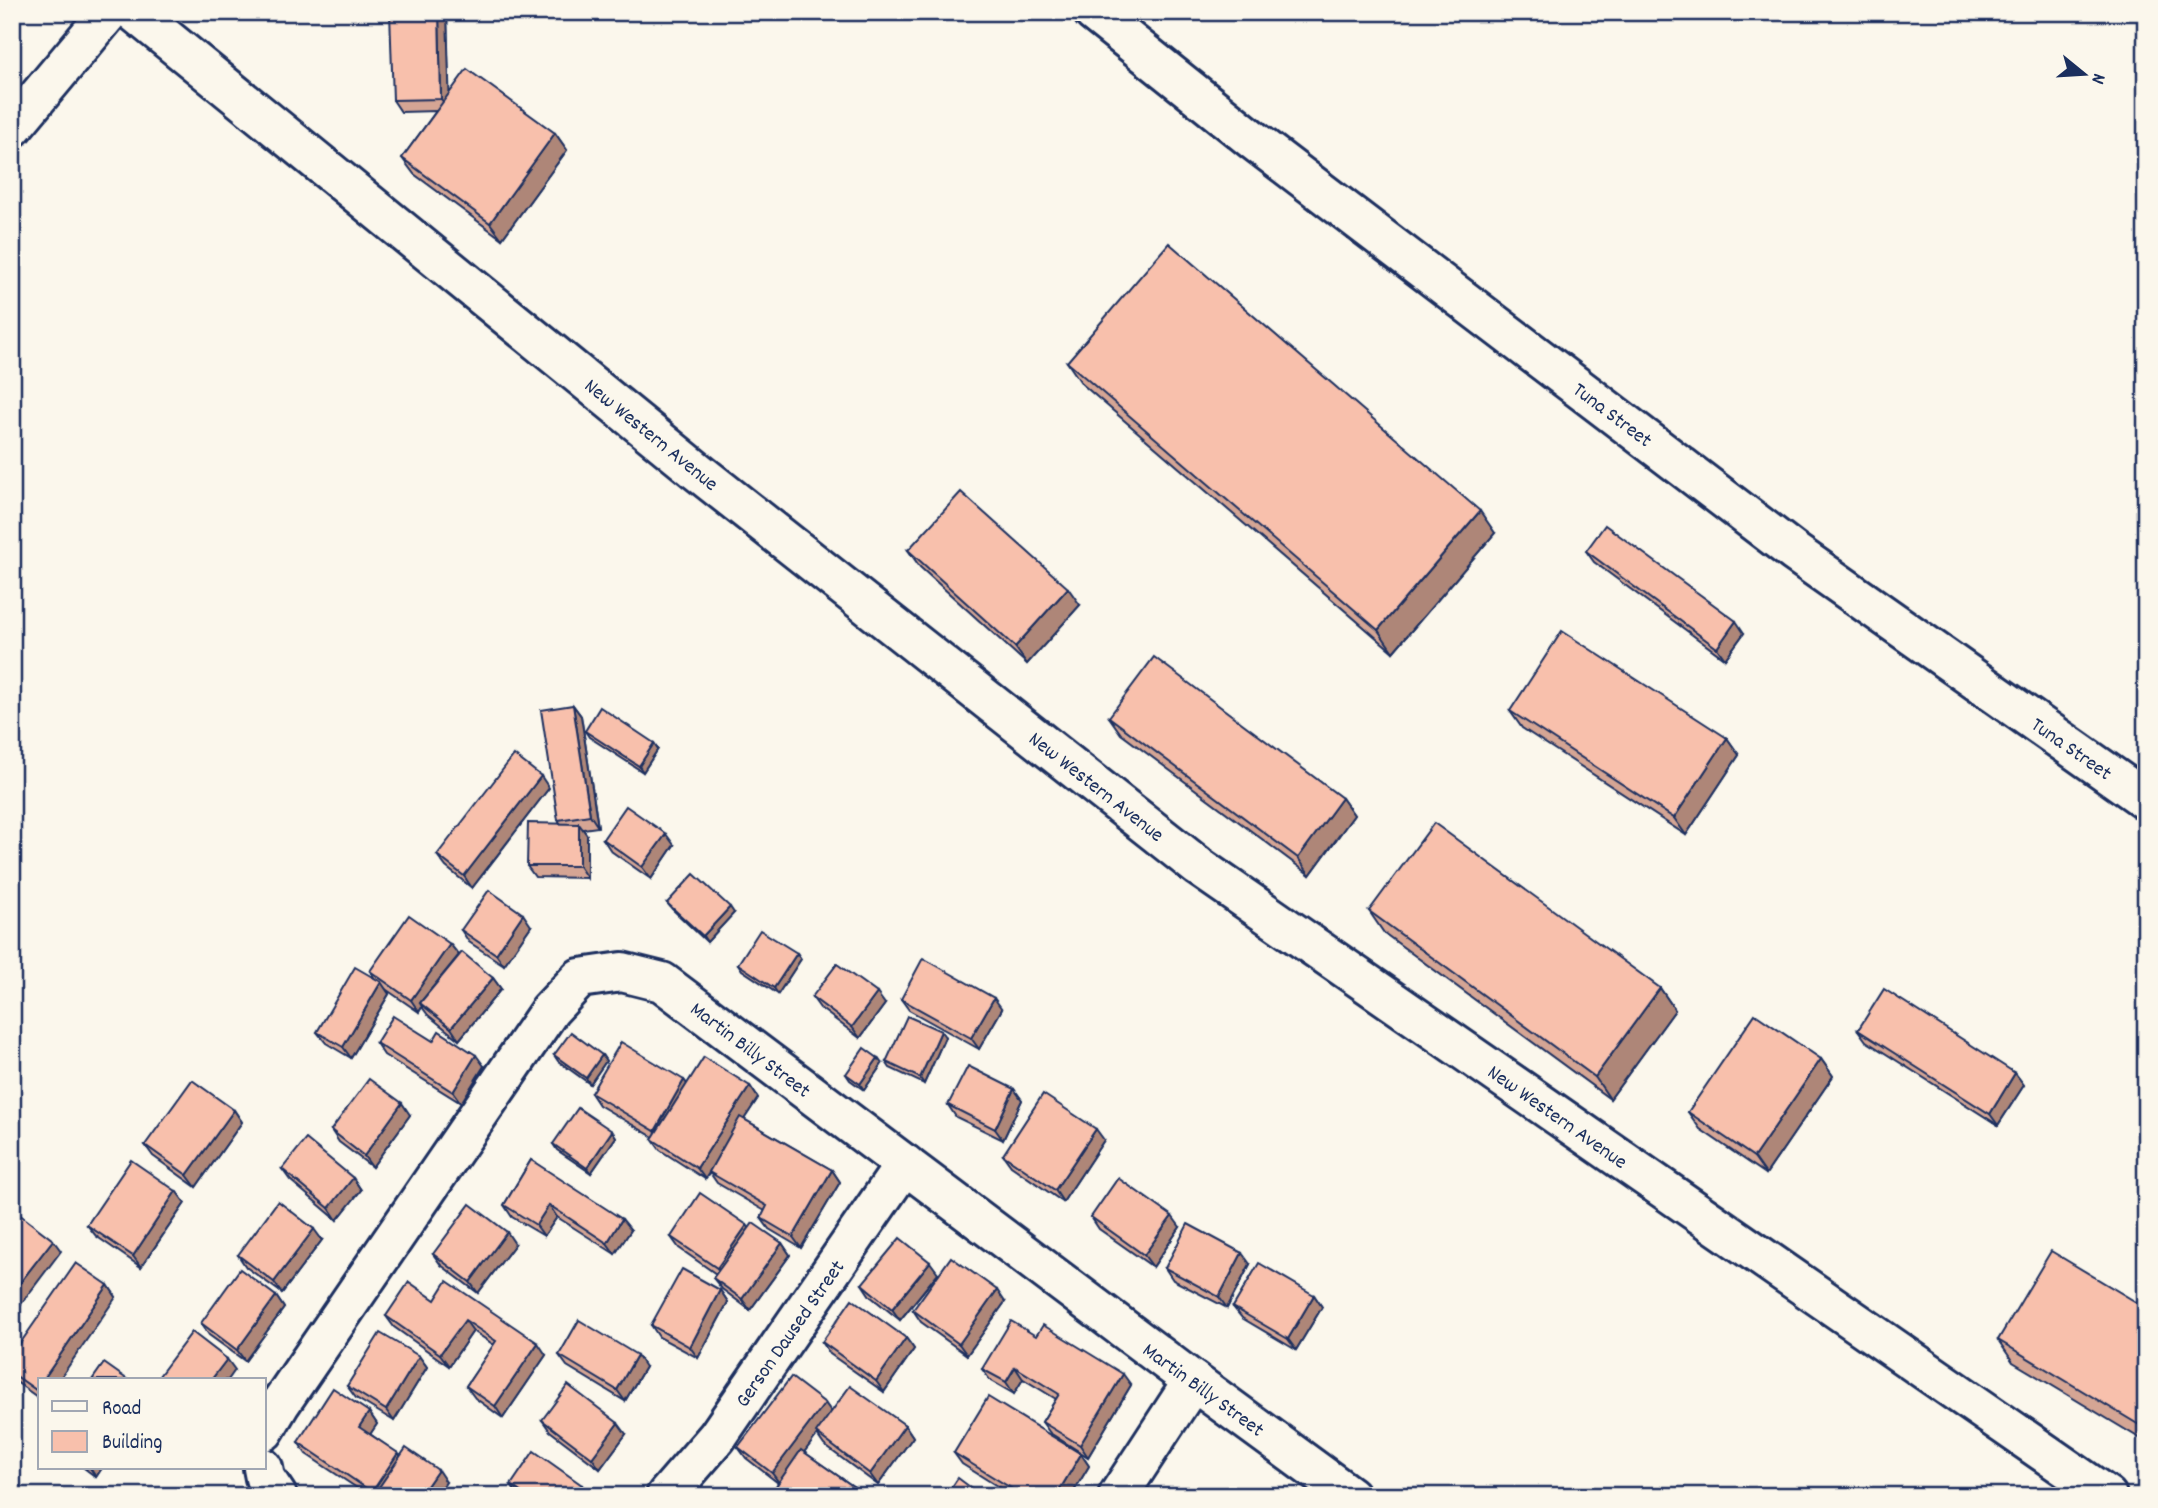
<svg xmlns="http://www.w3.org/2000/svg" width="2158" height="1508" font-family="Dekko,sans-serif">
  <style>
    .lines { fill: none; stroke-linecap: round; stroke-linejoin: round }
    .street-casing { stroke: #1b2f5e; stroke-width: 44 }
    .secondary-casing { stroke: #1b2f5e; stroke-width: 44 }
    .street { stroke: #fbf7ec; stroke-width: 38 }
    .secondary { stroke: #fbf7ec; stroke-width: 38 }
    .wall { fill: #d5a594; stroke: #1b2f5e; stroke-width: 2 }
    .shaded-wall { fill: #ae8678; stroke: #1b2f5e; stroke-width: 2 }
    .building { fill: #f8c0ac; stroke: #1b2f5e; stroke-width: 2 }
    .labels { text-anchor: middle; stroke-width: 7; stroke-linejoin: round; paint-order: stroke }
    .street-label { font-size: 21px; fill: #1b2f5e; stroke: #fbf7ec }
  </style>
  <rect width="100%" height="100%" fill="#fbf7ec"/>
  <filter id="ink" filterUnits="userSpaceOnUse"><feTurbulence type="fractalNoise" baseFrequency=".0143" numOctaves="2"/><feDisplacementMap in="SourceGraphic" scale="14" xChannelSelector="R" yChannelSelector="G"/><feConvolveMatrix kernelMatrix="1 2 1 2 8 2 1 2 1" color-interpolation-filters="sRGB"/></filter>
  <g filter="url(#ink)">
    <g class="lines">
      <defs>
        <g id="street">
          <path d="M 1093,12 L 1253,140 L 1794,552 L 2146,800"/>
          <path d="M 12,128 L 109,12"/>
          <path d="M 264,1431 L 280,1404 L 550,1010 L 580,978 L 622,972 L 662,982 L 1193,1381 L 1350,1496"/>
          <path d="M 263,1468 L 265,1478 L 277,1496"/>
          <path d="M 666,1496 L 717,1437 L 905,1164"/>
          <path d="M 1118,1496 L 1193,1381"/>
        </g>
        <path id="secondary" d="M 134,12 L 697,471 L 1199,867 L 2107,1496"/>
      </defs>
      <use href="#street" class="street-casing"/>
      <use href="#secondary" class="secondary-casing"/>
      <use href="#street" class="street"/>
      <use href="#secondary" class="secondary"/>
    </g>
    <g class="wall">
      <path d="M 447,13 L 449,94 L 555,133 L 567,150 L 502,239 L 414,174 L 402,158 L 436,111 L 401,112 L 393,100 Z"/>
      <path d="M 1067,362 L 1495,533 L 1393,652 L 1082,384 Z"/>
      <path d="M 908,550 L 1080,605 L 1027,664 L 920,567 Z"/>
      <path d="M 1586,551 L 1744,633 L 1725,659 L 1594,562 Z"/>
      <path d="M 573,705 L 581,716 L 598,827 L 583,829 L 587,835 L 587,878 L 535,877 L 527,866 L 561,824 L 558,820 Z"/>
      <path d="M 1510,711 L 1727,738 L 1739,755 L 1686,835 L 1522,728 Z"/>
      <path d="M 1109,717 L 1342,798 L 1354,815 L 1310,875 L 1121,734 Z"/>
      <path d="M 585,731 L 654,743 L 658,749 L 643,772 L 589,737 Z"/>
      <path d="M 549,788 L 472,888 L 446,867 L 437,855 Z"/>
      <path d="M 603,839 L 674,845 L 651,879 L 611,851 Z"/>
      <path d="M 667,903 L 734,913 L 707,942 L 672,909 Z"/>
      <path d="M 1369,911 L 1660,988 L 1675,1010 L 1610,1099 L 1384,933 Z"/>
      <path d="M 531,926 L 504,965 L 469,942 L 461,930 Z"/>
      <path d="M 797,953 L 801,959 L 778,994 L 742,970 L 738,964 Z"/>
      <path d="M 459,955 L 493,978 L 501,989 L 459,1040 L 428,1015 L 422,1007 L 419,1012 L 384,988 L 389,994 L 351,1058 L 326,1043 L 317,1032 L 375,979 L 370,971 Z"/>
      <path d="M 812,997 L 885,1004 L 860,1038 L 820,1008 Z"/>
      <path d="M 901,999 L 1002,1009 L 979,1049 L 909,1010 Z"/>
      <path d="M 1858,1030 L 2015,1073 L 2024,1085 L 1998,1125 L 1866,1041 Z"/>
      <path d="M 945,1037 L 924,1084 L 890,1068 L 886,1062 Z"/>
      <path d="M 376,1043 L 484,1066 L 461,1103 L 384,1055 Z"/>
      <path d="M 554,1055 L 602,1055 L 606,1061 L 590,1084 L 558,1061 Z"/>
      <path d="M 1821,1059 L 1833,1076 L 1766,1174 L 1700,1129 L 1688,1112 Z"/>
      <path d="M 882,1064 L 864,1090 L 850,1080 L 846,1074 Z"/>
      <path d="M 684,1080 L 687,1084 L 750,1086 L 758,1098 L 744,1119 L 832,1170 L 840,1182 L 801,1248 L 769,1229 L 761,1218 L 765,1211 L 717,1183 L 710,1173 L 705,1179 L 660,1150 L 652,1139 L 653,1137 L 599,1105 L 591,1093 Z"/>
      <path d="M 1014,1089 L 1022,1100 L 1003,1140 L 956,1117 L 948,1105 Z"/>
      <path d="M 234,1110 L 242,1122 L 196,1187 L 153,1156 L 145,1145 Z"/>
      <path d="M 410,1115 L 372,1167 L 339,1142 L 331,1130 Z"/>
      <path d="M 612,1131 L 616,1137 L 591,1173 L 557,1150 L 553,1144 Z"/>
      <path d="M 1104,1140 L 1063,1202 L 1011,1166 L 1003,1155 Z"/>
      <path d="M 531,1160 L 631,1230 L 615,1254 L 557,1217 L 544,1236 L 512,1217 L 504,1205 Z"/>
      <path d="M 282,1169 L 353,1178 L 361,1190 L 337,1220 L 290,1180 Z"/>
      <path d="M 176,1191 L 185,1203 L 141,1267 L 96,1236 L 87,1225 Z"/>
      <path d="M 1091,1217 L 1180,1227 L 1153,1267 L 1099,1229 Z"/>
      <path d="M 747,1225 L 749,1228 L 782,1243 L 790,1255 L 750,1310 L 722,1289 L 713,1278 L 716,1274 L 679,1248 L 671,1237 Z"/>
      <path d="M 322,1240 L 282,1293 L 246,1267 L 238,1255 Z"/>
      <path d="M 515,1244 L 478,1293 L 441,1265 L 433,1254 Z"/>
      <path d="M 1250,1264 L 1227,1308 L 1173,1280 L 1165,1268 Z"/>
      <path d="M 938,1273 L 900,1320 L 870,1296 L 862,1284 Z"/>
      <path d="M 108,1285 L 116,1297 L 40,1380 L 40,1399 L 12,1379 L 12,1355 Z"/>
      <path d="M 720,1290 L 728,1302 L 698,1358 L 659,1337 L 651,1325 Z"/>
      <path d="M 1314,1295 L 1322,1307 L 1296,1350 L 1242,1318 L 1233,1307 Z"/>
      <path d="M 276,1296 L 284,1308 L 245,1361 L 209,1335 L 201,1323 Z"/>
      <path d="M 435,1300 L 546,1355 L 503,1418 L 475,1398 L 466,1386 L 494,1345 L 473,1331 L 449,1366 L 394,1327 L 386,1316 Z"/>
      <path d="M 1005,1302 L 967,1355 L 921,1322 L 913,1310 Z"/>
      <path d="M 2146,1308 L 2146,1442 L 2013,1362 L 1998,1340 Z"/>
      <path d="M 1036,1336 L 1131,1385 L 1088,1457 L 1050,1433 L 1042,1422 L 1056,1399 L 1023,1379 L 1014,1394 L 990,1380 L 982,1369 Z"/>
      <path d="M 906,1338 L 914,1349 L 884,1392 L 830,1354 L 822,1342 Z"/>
      <path d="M 559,1355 L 645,1367 L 625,1401 L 567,1366 Z"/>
      <path d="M 419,1356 L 427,1367 L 394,1421 L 356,1398 L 347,1386 Z"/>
      <path d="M 825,1403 L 831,1412 L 905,1425 L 913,1437 L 878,1485 L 824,1445 L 817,1435 L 804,1452 L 854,1487 L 860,1496 L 774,1496 L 772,1492 L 778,1483 L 746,1458 L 738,1447 Z"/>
      <path d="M 369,1412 L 377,1424 L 370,1434 L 401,1456 L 446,1482 L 436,1496 L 369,1496 L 306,1454 L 298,1442 Z"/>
      <path d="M 542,1420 L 626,1434 L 600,1469 L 550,1431 Z"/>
      <path d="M 954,1453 L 1081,1454 L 1089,1466 L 1071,1496 L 1013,1496 L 962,1464 Z"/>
      <path d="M 84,1468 L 102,1468 L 96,1477 Z"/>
      <path d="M 511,1485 L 582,1485 L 589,1496 L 518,1496 Z"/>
    </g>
    <g class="shaded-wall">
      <path d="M 439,12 L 446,12 L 447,13 L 450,111 L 441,99 Z"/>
      <path d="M 555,133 L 567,150 L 502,239 L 490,223 Z"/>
      <path d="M 1480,511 L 1495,533 L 1393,652 L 1378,630 Z"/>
      <path d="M 1068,588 L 1080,605 L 1027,664 L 1015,647 Z"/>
      <path d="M 1736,621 L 1744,633 L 1725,659 L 1717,648 Z"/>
      <path d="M 573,705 L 581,716 L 598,827 L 590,815 Z"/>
      <path d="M 1727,738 L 1739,755 L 1686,835 L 1674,818 Z"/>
      <path d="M 654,743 L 658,749 L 643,772 L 639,766 Z"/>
      <path d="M 541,776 L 549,788 L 472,888 L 464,876 Z"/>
      <path d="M 1342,798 L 1354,815 L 1310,875 L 1298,858 Z"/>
      <path d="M 579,824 L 587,835 L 587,878 L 579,866 Z"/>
      <path d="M 666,834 L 674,845 L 651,879 L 642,867 Z"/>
      <path d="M 730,907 L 734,913 L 707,942 L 703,936 Z"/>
      <path d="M 523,914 L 531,926 L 504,965 L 496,954 Z"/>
      <path d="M 450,944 L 459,955 L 420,1003 L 422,1007 L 419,1012 L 411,1000 Z"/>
      <path d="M 797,953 L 801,959 L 778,994 L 774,988 Z"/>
      <path d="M 493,978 L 501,989 L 459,1040 L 451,1028 Z"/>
      <path d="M 381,982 L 389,994 L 351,1058 L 343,1047 Z"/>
      <path d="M 1660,988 L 1675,1010 L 1610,1099 L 1595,1077 Z"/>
      <path d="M 877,993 L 885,1004 L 860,1038 L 852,1027 Z"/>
      <path d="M 994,998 L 1002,1009 L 979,1049 L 971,1038 Z"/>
      <path d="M 941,1031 L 945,1037 L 924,1084 L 920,1078 Z"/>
      <path d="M 476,1055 L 484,1066 L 461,1103 L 453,1092 Z"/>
      <path d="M 602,1055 L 606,1061 L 590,1084 L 586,1078 Z"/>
      <path d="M 878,1058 L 882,1064 L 864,1090 L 860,1084 Z"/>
      <path d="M 1821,1059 L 1833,1076 L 1766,1174 L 1754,1157 Z"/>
      <path d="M 2015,1073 L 2024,1085 L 1998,1125 L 1990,1114 Z"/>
      <path d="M 684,1080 L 692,1091 L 663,1143 L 655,1131 Z"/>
      <path d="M 750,1086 L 758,1098 L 705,1179 L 697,1168 Z"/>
      <path d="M 1014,1089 L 1022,1100 L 1003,1140 L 995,1129 Z"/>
      <path d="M 402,1103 L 410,1115 L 372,1167 L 364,1156 Z"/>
      <path d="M 234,1110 L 242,1122 L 196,1187 L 187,1175 Z"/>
      <path d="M 1096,1129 L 1104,1140 L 1063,1202 L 1055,1190 Z"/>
      <path d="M 612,1131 L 616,1137 L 591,1173 L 587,1168 Z"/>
      <path d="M 832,1170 L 840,1182 L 801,1248 L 793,1237 Z"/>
      <path d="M 353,1178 L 361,1190 L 337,1220 L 329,1208 Z"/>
      <path d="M 176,1191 L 185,1203 L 141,1267 L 133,1256 Z"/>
      <path d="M 549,1205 L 557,1217 L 544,1236 L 536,1225 Z"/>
      <path d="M 1172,1216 L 1180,1227 L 1153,1267 L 1144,1255 Z"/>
      <path d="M 622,1219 L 631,1230 L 615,1254 L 607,1243 Z"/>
      <path d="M 747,1225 L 755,1236 L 725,1280 L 717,1268 Z"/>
      <path d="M 314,1229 L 322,1240 L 282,1293 L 274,1282 Z"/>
      <path d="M 507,1232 L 515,1244 L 478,1293 L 470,1282 Z"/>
      <path d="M 53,1240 L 61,1251 L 12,1316 L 12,1293 Z"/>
      <path d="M 782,1243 L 790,1255 L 750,1310 L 742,1299 Z"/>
      <path d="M 1242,1253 L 1250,1264 L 1227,1308 L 1219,1297 Z"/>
      <path d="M 930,1262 L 938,1273 L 900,1320 L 892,1309 Z"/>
      <path d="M 108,1285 L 116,1297 L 59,1380 L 43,1380 Z"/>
      <path d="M 720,1290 L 728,1302 L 698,1358 L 690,1347 Z"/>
      <path d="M 997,1290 L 1005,1302 L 967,1355 L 959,1344 Z"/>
      <path d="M 1314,1295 L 1322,1307 L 1296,1350 L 1288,1339 Z"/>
      <path d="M 276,1296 L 284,1308 L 245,1361 L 237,1350 Z"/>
      <path d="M 465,1320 L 473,1331 L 449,1366 L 440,1354 Z"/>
      <path d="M 906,1338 L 914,1349 L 884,1392 L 876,1381 Z"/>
      <path d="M 538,1343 L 546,1355 L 503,1418 L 495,1406 Z"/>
      <path d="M 637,1355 L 645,1367 L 625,1401 L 617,1390 Z"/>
      <path d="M 419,1356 L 427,1367 L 394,1421 L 386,1410 Z"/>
      <path d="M 227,1359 L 235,1370 L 228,1380 L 211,1380 Z"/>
      <path d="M 1015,1367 L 1023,1379 L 1014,1394 L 1006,1382 Z"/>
      <path d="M 1123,1374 L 1131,1385 L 1088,1457 L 1080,1445 Z"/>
      <path d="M 40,1384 L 40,1396 L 36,1390 Z"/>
      <path d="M 825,1403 L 833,1414 L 780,1484 L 772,1473 Z"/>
      <path d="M 369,1412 L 377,1424 L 367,1439 L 359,1427 Z"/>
      <path d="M 618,1423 L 626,1434 L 600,1469 L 592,1458 Z"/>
      <path d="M 905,1425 L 913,1437 L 878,1485 L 870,1474 Z"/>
      <path d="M 398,1453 L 406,1464 L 375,1496 L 372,1492 Z"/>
      <path d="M 1081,1454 L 1089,1466 L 1071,1496 L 1056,1496 Z"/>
      <path d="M 90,1468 L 102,1468 L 96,1477 Z"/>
      <path d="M 438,1470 L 446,1482 L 436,1496 L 420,1496 Z"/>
      <path d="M 582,1485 L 589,1496 L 575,1496 Z"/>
      <path d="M 854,1487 L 860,1496 L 848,1496 Z"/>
    </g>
    <g class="building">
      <path d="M 390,12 L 439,12 L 441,99 L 393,100 Z"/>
      <path d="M 467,69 L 555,133 L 490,223 L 402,158 Z"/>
      <path d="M 1169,243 L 1480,511 L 1378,630 L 1067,362 Z"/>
      <path d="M 961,492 L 1068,588 L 1015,647 L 908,550 Z"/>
      <path d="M 1605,525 L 1736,621 L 1717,648 L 1586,551 Z"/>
      <path d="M 1562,631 L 1727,738 L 1674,818 L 1510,711 Z"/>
      <path d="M 1154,657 L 1342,798 L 1298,858 L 1109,717 Z"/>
      <path d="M 573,705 L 590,815 L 558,820 L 541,710 Z"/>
      <path d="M 600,707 L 654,743 L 639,766 L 585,731 Z"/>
      <path d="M 514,755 L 541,776 L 464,876 L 437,855 Z"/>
      <path d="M 626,806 L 666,834 L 642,867 L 603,839 Z"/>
      <path d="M 528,823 L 579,824 L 579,866 L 527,866 Z"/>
      <path d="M 1434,823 L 1660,988 L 1595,1077 L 1369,911 Z"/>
      <path d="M 694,874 L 730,907 L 703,936 L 667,903 Z"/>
      <path d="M 489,890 L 523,914 L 496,954 L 461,930 Z"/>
      <path d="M 409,915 L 450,944 L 411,1000 L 370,971 Z"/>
      <path d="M 760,930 L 797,953 L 774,988 L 738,964 Z"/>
      <path d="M 462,952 L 493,978 L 451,1028 L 420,1003 Z"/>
      <path d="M 923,958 L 994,998 L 971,1038 L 901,999 Z"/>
      <path d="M 837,964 L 877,993 L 852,1027 L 812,997 Z"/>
      <path d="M 355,967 L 381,982 L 343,1047 L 317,1032 Z"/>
      <path d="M 1884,989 L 2015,1073 L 1990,1114 L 1858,1030 Z"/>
      <path d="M 1755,1014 L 1821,1059 L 1754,1157 L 1688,1112 Z"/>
      <path d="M 393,1016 L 433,1041 L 439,1031 L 476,1055 L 453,1092 L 376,1043 Z"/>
      <path d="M 907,1016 L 941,1031 L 920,1078 L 886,1062 Z"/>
      <path d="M 571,1032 L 602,1055 L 586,1078 L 554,1055 Z"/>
      <path d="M 621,1042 L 684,1080 L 655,1131 L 591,1093 Z"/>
      <path d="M 864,1048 L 878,1058 L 860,1084 L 846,1074 Z"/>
      <path d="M 704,1057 L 750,1086 L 697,1168 L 652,1139 Z"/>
      <path d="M 968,1066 L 1014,1089 L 995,1129 L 948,1105 Z"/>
      <path d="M 369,1079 L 402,1103 L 364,1156 L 331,1130 Z"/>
      <path d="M 192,1080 L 234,1110 L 187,1175 L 145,1145 Z"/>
      <path d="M 1043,1094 L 1096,1129 L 1055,1190 L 1003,1155 Z"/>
      <path d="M 578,1108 L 612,1131 L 587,1168 L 553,1144 Z"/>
      <path d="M 740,1117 L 832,1170 L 793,1237 L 761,1218 L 767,1206 L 709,1172 Z"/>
      <path d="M 306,1139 L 353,1178 L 329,1208 L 282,1169 Z"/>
      <path d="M 131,1160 L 176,1191 L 133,1256 L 87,1225 Z"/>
      <path d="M 531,1160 L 622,1219 L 607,1243 L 549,1205 L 536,1225 L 504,1205 Z"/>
      <path d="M 1118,1178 L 1172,1216 L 1144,1255 L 1091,1217 Z"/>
      <path d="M 700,1193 L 747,1225 L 717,1268 L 671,1237 Z"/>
      <path d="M 278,1201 L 314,1229 L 274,1282 L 238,1255 Z"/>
      <path d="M 470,1204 L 507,1232 L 470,1282 L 433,1254 Z"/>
      <path d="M 19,1214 L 53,1240 L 12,1293 L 12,1223 Z"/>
      <path d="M 753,1223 L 782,1243 L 742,1299 L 713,1278 Z"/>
      <path d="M 1188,1224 L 1242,1253 L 1219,1297 L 1165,1268 Z"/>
      <path d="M 900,1238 L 930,1262 L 892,1309 L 862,1284 Z"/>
      <path d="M 2051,1251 L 2146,1308 L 2146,1429 L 1998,1340 Z"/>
      <path d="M 951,1257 L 997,1290 L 959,1344 L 913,1310 Z"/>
      <path d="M 76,1263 L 108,1285 L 43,1380 L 40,1380 L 40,1384 L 36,1390 L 12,1373 L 12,1355 Z"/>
      <path d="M 1259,1263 L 1314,1295 L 1288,1339 L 1233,1307 Z"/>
      <path d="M 240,1269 L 276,1296 L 237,1350 L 201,1323 Z"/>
      <path d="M 682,1269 L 720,1290 L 690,1347 L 651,1325 Z"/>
      <path d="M 447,1281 L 538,1343 L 495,1406 L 466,1386 L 496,1341 L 465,1320 L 440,1354 L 386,1316 L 409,1282 L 435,1300 Z"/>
      <path d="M 852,1299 L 906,1338 L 876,1381 L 822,1342 Z"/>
      <path d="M 579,1320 L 637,1355 L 617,1390 L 559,1355 Z"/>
      <path d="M 1011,1321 L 1036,1336 L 1043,1325 L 1123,1374 L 1080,1445 L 1042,1422 L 1059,1394 L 1015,1367 L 1006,1382 L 982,1369 Z"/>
      <path d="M 192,1332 L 227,1359 L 211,1380 L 156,1380 Z"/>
      <path d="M 380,1333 L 419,1356 L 386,1410 L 347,1386 Z"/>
      <path d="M 104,1363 L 128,1380 L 92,1380 Z"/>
      <path d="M 791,1377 L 825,1403 L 772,1473 L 738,1447 Z"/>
      <path d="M 568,1385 L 618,1423 L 592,1458 L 542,1420 Z"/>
      <path d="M 850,1386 L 905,1425 L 870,1474 L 816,1433 Z"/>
      <path d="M 333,1388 L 369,1412 L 359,1427 L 398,1453 L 372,1492 L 298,1442 Z"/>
      <path d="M 988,1397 L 1081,1454 L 1056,1496 L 1024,1496 L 954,1453 Z"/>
      <path d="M 406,1448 L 438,1470 L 420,1496 L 373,1496 Z"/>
      <path d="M 801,1450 L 854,1487 L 848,1496 L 776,1496 L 772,1492 Z"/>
      <path d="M 534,1451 L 582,1485 L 575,1496 L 526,1496 L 511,1485 Z"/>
      <path d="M 958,1478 L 982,1496 L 946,1496 Z"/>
      <path d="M 103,1488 L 111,1496 L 96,1496 Z"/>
    </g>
  </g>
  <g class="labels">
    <g class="street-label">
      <text transform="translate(1613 414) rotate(37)" y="7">Tuna Street</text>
      <text transform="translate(652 434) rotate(39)" y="7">New Western Avenue</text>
      <text transform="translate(2072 748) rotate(35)" y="7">Tuna Street</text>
      <text transform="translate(1097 786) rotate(38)" y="7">New Western Avenue</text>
      <text transform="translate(751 1049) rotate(37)" y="7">Martin Billy Street</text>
      <text transform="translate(1558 1116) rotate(35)" y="7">New Western Avenue</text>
      <text transform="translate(789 1333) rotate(-55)" y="7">Gerson Daused Street</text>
      <text transform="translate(1204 1389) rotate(36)" y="7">Martin Billy Street</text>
    </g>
  </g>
  <rect width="2158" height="1508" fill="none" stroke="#fbf7ec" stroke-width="42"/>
  <rect x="21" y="21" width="2116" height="1466" fill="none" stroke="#1b2f5e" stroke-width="2.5" filter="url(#ink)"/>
  <rect x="38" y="1378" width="228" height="91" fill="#fbf7ec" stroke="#a1a7b3" stroke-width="2"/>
  <rect x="52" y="1401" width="35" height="10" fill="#fbf7ec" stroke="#a1a7b3" stroke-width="2"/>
  <text x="102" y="1414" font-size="21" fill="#1b2f5e">Road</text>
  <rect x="52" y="1431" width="35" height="21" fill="#f8c0ac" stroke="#a1a7b3" stroke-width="2"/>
  <text x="102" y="1448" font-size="21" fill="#1b2f5e">Building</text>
  <g transform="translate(2084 74) rotate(108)" stroke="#fbf7ec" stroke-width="5" paint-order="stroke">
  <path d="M0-5L12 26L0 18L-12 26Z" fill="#1b2f5e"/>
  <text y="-10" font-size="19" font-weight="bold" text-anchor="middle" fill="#1b2f5e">N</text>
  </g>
</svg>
